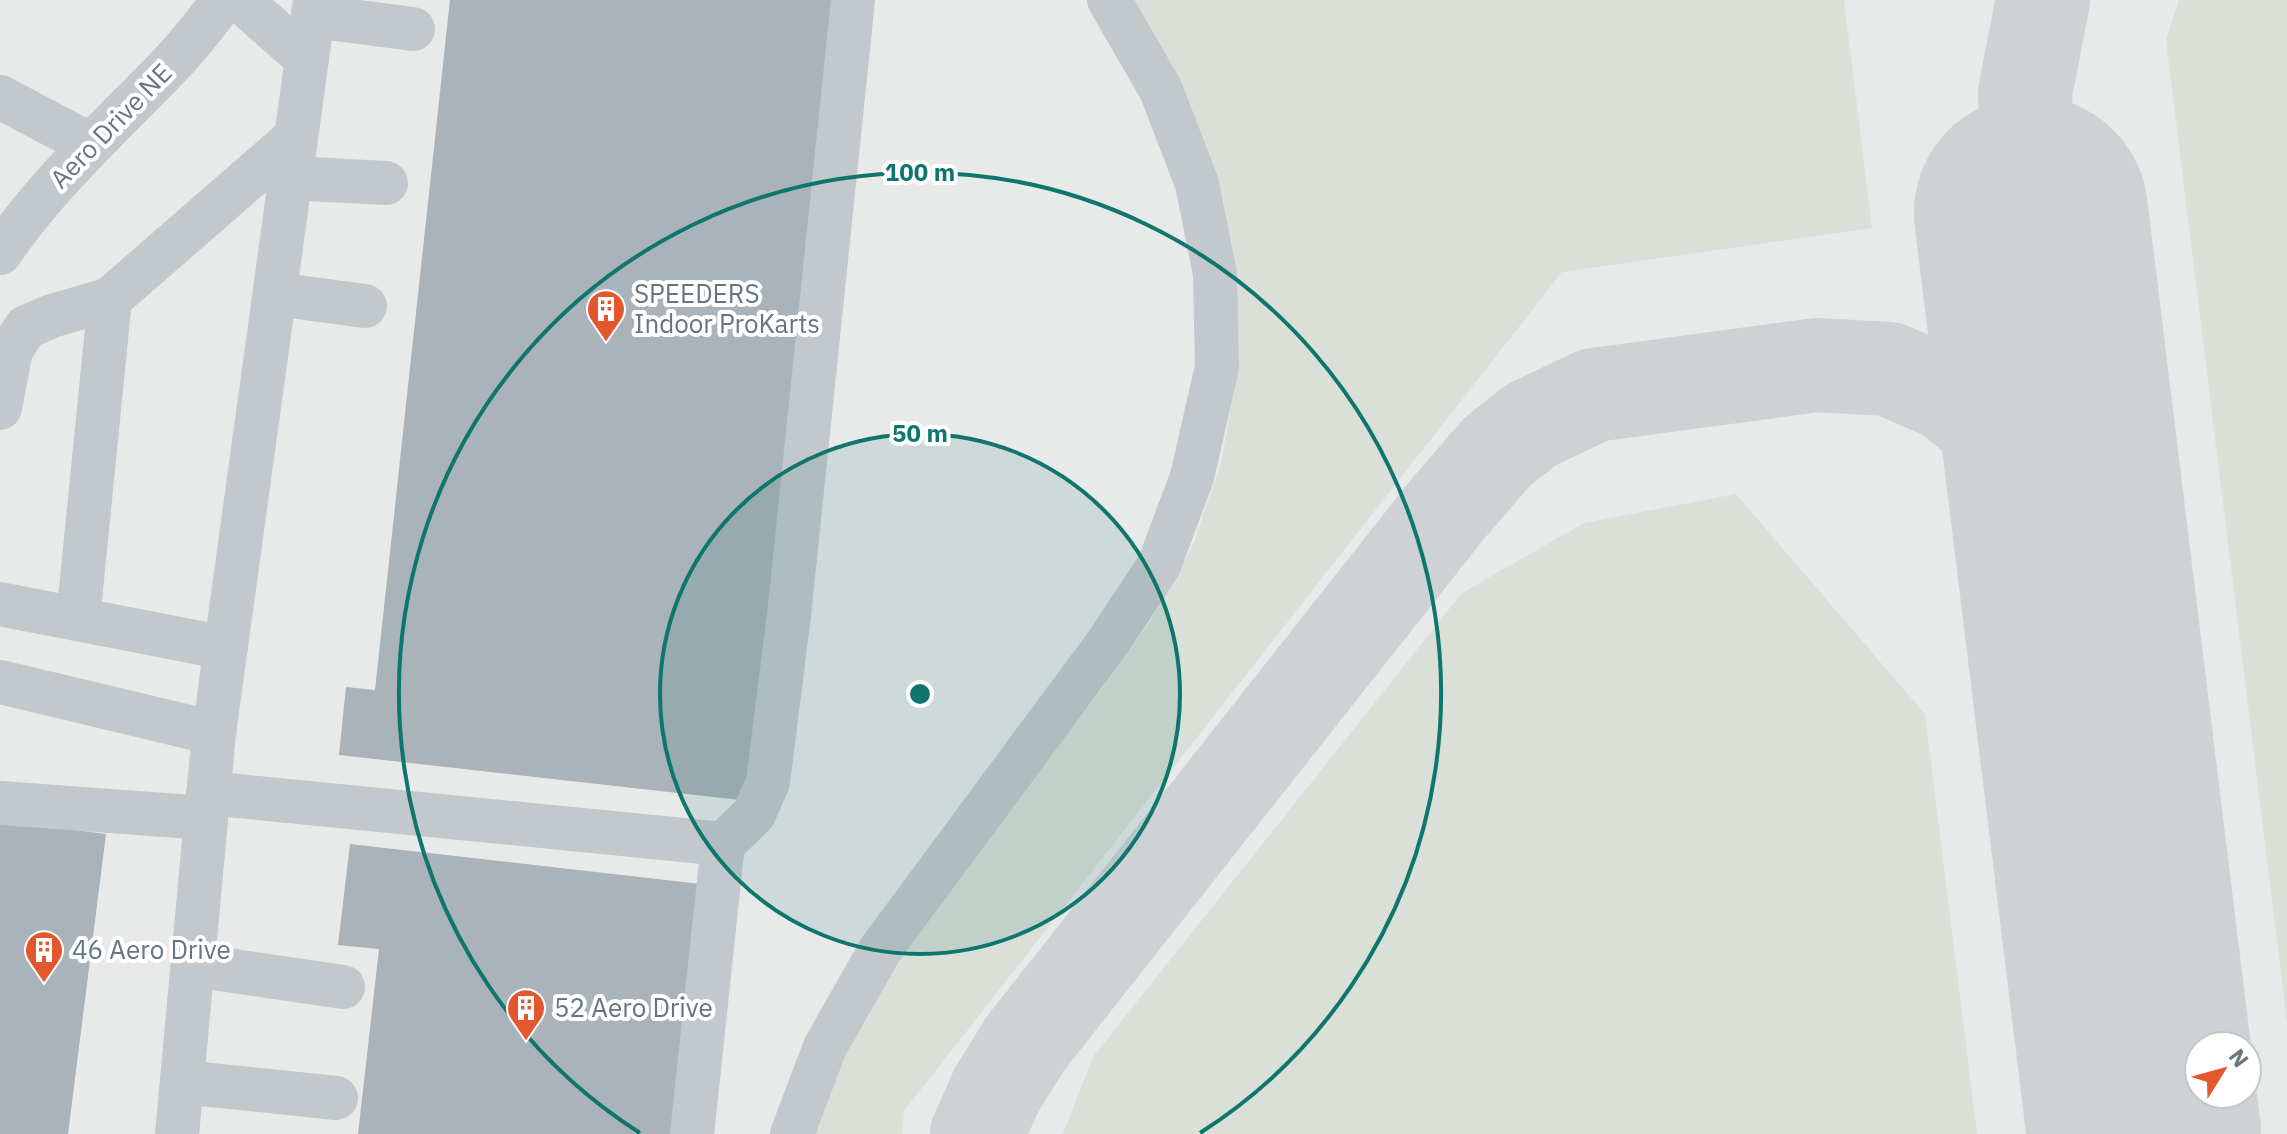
<svg xmlns="http://www.w3.org/2000/svg" width="2287" height="1134" font-family="'IBM Plex Sans',sans-serif">
  <style>
    .built { fill: #e8e9e9; fill-rule: evenodd }
    .green { fill: #dadfd7 }
    .lines { fill: none; stroke-linecap: round; stroke-linejoin: round }
    .taxiway { stroke: #ced2d4; stroke-width: 94 }
    .runway { stroke: #ced2d4; stroke-width: 234 }
    .building { fill: #aab3b9 }
    .minor { stroke: #c3c8cc; stroke-width: 44 }
    .ring { fill: none; stroke: #0f766e; stroke-width: 4 }
    .labels { text-anchor: middle; stroke-width: 8; stroke-linejoin: round; paint-order: stroke }
    .street-label { font-size: 26px; fill: #657683; stroke: #fff }
    .poi-label { font-size: 26px; fill: #657683; stroke: #fff; text-anchor: start }
    .centre { fill: #0f766e; stroke: #fff; stroke-width: 4 }
    .ring-label { font-size: 24px; text-anchor: middle; font-weight: bold; fill: #0f766e; stroke: #fff; stroke-width: 8; stroke-linejoin: round; paint-order: stroke }
  </style>
  <rect width="100%" height="100%" fill="#fafaf8"/>
  <path class="built" d="M 0,0 L 2287,0 L 2287,1134 L 0,1134 ZM 2199,1046 L 2247,1046 L 2247,1094 L 2199,1094 Z"/>
  <g class="green">
    <path d="M 1131,0 L 1844,0 L 1872,228 L 1562,272 L 904,1111 L 902,1134 L 812,1134 L 862,1007 L 920,921 L 1099,693 L 1150,622 L 1193,545 L 1221,463 L 1236,380 Z"/>
    <path d="M 2179,0 L 2287,0 L 2287,1022 L 2166,40 Z"/>
    <path d="M 1736,494 L 1925,714 L 1977,1134 L 1063,1134 L 1093,1057 L 1462,593 L 1584,523 Z"/>
  </g>
  <g class="lines">
    <g class="taxiway">
      <path d="M 2031,213 L 2025,93 L 2043,0"/>
      <path d="M 977,1134 L 996,1091 L 1025,1044 L 1446,511 L 1497,452 L 1531,425 L 1594,395 L 1817,365 L 1889,369 L 1947,394 L 2005,441 L 2038,502 L 2077,594"/>
    </g>
    <path class="runway" d="M 2031,213 L 2144,1134"/>
  </g>
  <g class="building">
    <path d="M 450,0 L 836,0 L 749,801 L 339,755 L 346,687 L 375,690 Z"/>
    <path d="M 0,820 L 106,834 L 68,1134 L 0,1134 Z"/>
    <path d="M 350,844 L 701,884 L 672,1134 L 358,1134 L 379,949 L 338,945 Z"/>
  </g>
  <g class="lines">
    <g class="minor">
      <path d="M 240,0 L 307,59"/>
      <path d="M 313,16 L 413,29"/>
      <path d="M 0,97 L 89,144"/>
      <path d="M 290,178 L 386,183"/>
      <path d="M 0,253 C 48,183 110,127 169,66 C 189,46 206,22 224,0"/>
      <path d="M 275,294 L 365,306"/>
      <path d="M 0,408 L 11,350 L 26,327 L 52,316 L 110,299 L 296,137"/>
      <path d="M 0,604 L 226,648"/>
      <path d="M 78,619 L 110,299"/>
      <path d="M 0,682 L 214,733"/>
      <path d="M 208,793 L 723,844 L 754,814 L 768,782 L 789,615 L 853,0"/>
      <path d="M 0,803 L 206,818"/>
      <path d="M 193,965 L 343,987"/>
      <path d="M 182,1082 L 336,1098"/>
      <path d="M 177,1134 L 214,733 L 315,0"/>
      <path d="M 692,1134 L 723,844"/>
      <path d="M 792,1134 L 825,1047 L 880,950 L 1109,641 L 1159,565 L 1192,477 L 1217,367 L 1215,274 L 1197,184 L 1161,90 L 1109,0"/>
    </g>
  </g>
  <circle cx="920" cy="694" r="260" fill="#0f766e" fill-opacity=".12"/>
  <g class="ring">
    <circle cx="920" cy="694" r="260"/>
    <path d="M640 1133A521 521 0 1 1 1200 1133"/>
  </g>
  <defs>
    <symbol id="building-pin" viewBox="-11 -11 22 30"><path d="M0 17L-7.5 6A9.5 9.5 0 1 1 7.5 6Z" fill="#e4572e" stroke="#fff"/><path d="M-4-6H4V6H1V3H-1V6H-4ZM-2.5-4.3h1.7v1.8h-1.7ZM.8-4.3h1.7v1.8H.8ZM-2.5-1h1.7V.8h-1.7ZM.8-1h1.7V.8H.8Z" fill="#fff"/></symbol>
  </defs>
  <g fill-rule="evenodd">
    <use href="#building-pin" x="584" y="287" width="44" height="60"/>
    <use href="#building-pin" x="22" y="928" width="44" height="60"/>
    <use href="#building-pin" x="504" y="986" width="44" height="60"/>
  </g>
  <g class="labels">
    <g class="street-label">
      <text transform="translate(111 126) rotate(-46)" y="9">Aero Drive NE</text>
    </g>
    <g class="poi-label">
      <text x="634" y="303">SPEEDERS<tspan x="634" dy="30">Indoor ProKarts</tspan></text>
      <text x="72" y="959">46 Aero Drive</text>
      <text x="554" y="1017">52 Aero Drive</text>
    </g>
  </g>
  <circle cx="920" cy="694" r="12" class="centre"/>
  <g class="ring-label">
    <text x="920" y="181">100 m</text>
    <text x="920" y="442">50 m</text>
  </g>
  <g transform="translate(2223 1070) rotate(53)"><circle r="38" fill="#ffffff" stroke="#c1c8cd" stroke-width="2"/>
  <path d="M0-6L14 30L0 20L-14 30Z" fill="#e4572e"/>
  <text y="-12" font-size="22" font-weight="bold" text-anchor="middle" fill="#657683">N</text>
  </g>
</svg>
